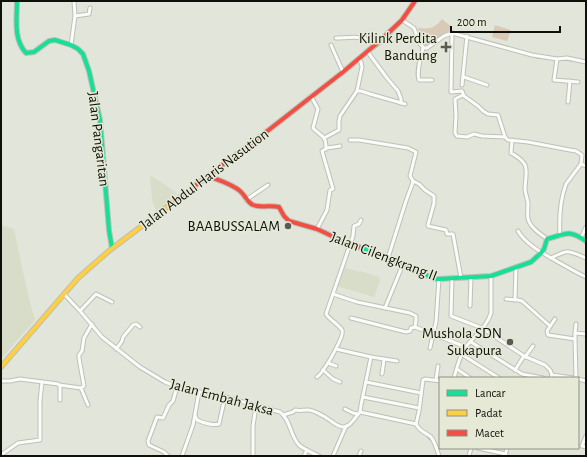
<svg xmlns="http://www.w3.org/2000/svg" width="587" height="457" font-family="'Alegreya Sans',sans-serif">
  <style>
    .built { fill: #d8ddca }
    .green { fill: #d9cab7 }
    .lines { fill: none; stroke-linecap: round; stroke-linejoin: round }
    .stream { stroke: #91bfae; stroke-width: 1 }
    .street-casing { stroke: #bec0b7; stroke-width: 5 }
    .fast-casing { stroke: #bec0b7; stroke-width: 6 }
    .slow-casing { stroke: #bec0b7; stroke-width: 6 }
    .jam-casing { stroke: #bec0b7; stroke-width: 6 }
    .street { stroke: #fbfbf9; stroke-width: 3 }
    .fast { stroke: #16e098; stroke-width: 4 }
    .slow { stroke: #ffcf43; stroke-width: 4 }
    .jam { stroke: #f24e42; stroke-width: 4 }
    .poi-dot { fill: #595b53; stroke: #e5e9d6; stroke-width: 1.5 }
    .labels { text-anchor: middle; stroke-width: 3; stroke-linejoin: round; paint-order: stroke }
    .poi-label { font-size: 15px; fill: #0f100a; stroke: #e5e9d6; text-anchor: end }
    .street-label { font-size: 15px; fill: #0f100a; stroke: #e5e9d6 }
  </style>
  <rect width="100%" height="100%" fill="#e2e5da"/>
  <g class="built">
    <path d="M 150,175 L 177,193 L 156,212 L 152,200 Z"/>
    <path d="M 1,225 L 14,229 L 23,272 L 31,306 L 35,320 L 1,359 Z"/>
    <path d="M 343,267 L 360,272 L 360,271 L 379,277 L 380,280 L 374,297 L 336,286 Z"/>
  </g>
  <g class="green">
    <path d="M 442,19 L 452,27 L 449,31 L 427,46 L 422,43 L 418,28 C 430,29 434,29 442,19 Z"/>
    <path d="M 495,25 L 511,30 L 507,41 L 492,37 Z"/>
  </g>
  <g class="lines">
    <g class="stream">
      <path d="M 372,51 L 385,41 L 401,24"/>
      <path d="M 512,51 L 537,58 L 556,60"/>
      <path d="M 562,60 L 573,61"/>
      <path d="M 225,185 L 235,190"/>
      <path d="M 327,236 L 348,246"/>
      <path d="M 351,247 L 367,253"/>
      <path d="M 180,386 L 186,388"/>
      <path d="M 236,399 L 251,402"/>
      <path d="M 426,436 L 432,442"/>
      <path d="M 436,451 L 437,456"/>
    </g>
    <defs>
      <g id="street">
        <path d="M 75,16 L 89,14 L 90,8"/>
        <path d="M 402,20 L 414,28 L 420,44 L 424,48 L 427,48 L 444,36 L 452,33 L 532,55 L 557,59 L 567,58 L 586,62"/>
        <path d="M 452,33 L 451,92 L 462,91 L 464,96 L 478,106 L 483,111 L 488,114 L 498,115 L 505,137"/>
        <path d="M 336,38 C 346,38 361,35 370,41 C 371,42 373,44 374,45"/>
        <path d="M 71,45 L 75,16 L 74,1"/>
        <path d="M 331,45 L 343,72"/>
        <path d="M 423,48 C 421,58 416,71 419,80 L 432,80"/>
        <path d="M 367,51 L 387,78 L 398,91 L 401,99 L 401,103"/>
        <path d="M 557,59 L 554,80 L 578,82"/>
        <path d="M 464,77 L 487,85"/>
        <path d="M 462,85 L 467,36"/>
        <path d="M 357,91 L 361,91 L 370,94 L 405,104"/>
        <path d="M 463,95 L 455,99 L 456,115 L 455,133 L 457,136 L 467,137 L 474,134 L 482,136 L 505,137 L 508,140 L 528,142 L 570,150 L 576,151 L 582,155 L 581,164 L 566,184 C 560,200 559,219 560,236"/>
        <path d="M 311,96 L 318,109 L 313,128 C 316,132 321,134 324,138 C 326,141 326,146 326,149 L 322,151 L 333,189 L 330,190 L 327,210 L 317,229"/>
        <path d="M 568,102 L 570,81"/>
        <path d="M 324,138 L 339,130 L 339,121 L 340,116 L 357,91 L 362,67 L 361,62 L 358,59"/>
        <path d="M 350,140 L 359,140 L 408,148 L 416,152 L 410,176 L 413,181 L 413,182 L 406,201 L 388,258"/>
        <path d="M 512,140 L 511,153 C 531,164 526,169 525,189 C 525,194 528,199 528,204 C 528,212 526,219 531,225 C 535,231 542,235 547,239"/>
        <path d="M 326,148 L 334,147 L 340,146"/>
        <path d="M 581,164 L 586,166"/>
        <path d="M 413,181 L 419,184 L 425,190 L 434,196 L 434,203 L 428,225 L 428,226 L 446,230 L 447,234 L 453,234 L 461,278"/>
        <path d="M 246,200 L 268,185"/>
        <path d="M 518,231 C 526,245 546,255 560,263 C 569,268 577,273 586,277"/>
        <path d="M 581,238 L 586,227"/>
        <path d="M 551,258 C 569,249 567,250 586,258"/>
        <path d="M 452,278 L 451,316 L 482,328 L 524,356 L 545,365 L 550,370 L 552,375"/>
        <path d="M 64,294 L 80,311 L 102,337 L 140,367 L 165,382 L 180,388 L 225,397 L 280,412 C 291,420 290,436 299,445 C 305,450 313,453 319,456"/>
        <path d="M 333,294 L 357,302 L 410,313 L 416,316 L 416,320 L 415,327 L 466,347"/>
        <path d="M 506,299 L 518,300 L 522,301 L 550,326"/>
        <path d="M 515,300 L 516,267"/>
        <path d="M 470,306 L 471,277"/>
        <path d="M 385,308 L 403,264"/>
        <path d="M 80,311 L 96,294 L 112,302"/>
        <path d="M 351,318 L 406,332 L 410,331 L 411,328 L 415,327"/>
        <path d="M 555,319 L 547,331 L 548,335 L 575,339"/>
        <path d="M 575,333 L 576,324"/>
        <path d="M 471,342 L 522,374 L 543,378"/>
        <path d="M 430,348 L 436,322 L 439,279"/>
        <path d="M 116,349 L 120,344 L 122,341 L 123,337 L 133,325 L 136,324 L 140,327"/>
        <path d="M 336,349 L 371,357 L 397,361"/>
        <path d="M 461,354 L 499,378"/>
        <path d="M 525,357 L 533,346"/>
        <path d="M 328,363 L 336,366"/>
        <path d="M 457,369 L 470,378"/>
        <path d="M 323,370 L 333,379 L 340,382"/>
        <path d="M 515,370 L 524,356"/>
        <path d="M 382,374 L 384,360"/>
        <path d="M 317,377 C 319,375 322,373 323,370 C 328,364 345,335 342,330 C 338,324 330,320 326,314 L 353,236 L 354,226 L 359,224 L 361,220"/>
        <path d="M 454,378 C 457,368 459,357 465,348 C 473,337 487,327 491,313 L 491,276"/>
        <path d="M 551,378 L 552,375 L 573,378"/>
        <path d="M 576,378 L 575,339 L 575,333 L 586,334"/>
        <path d="M 578,379 L 586,381"/>
        <path d="M 436,380 L 438,366"/>
        <path d="M 1,381 L 10,381 L 20,379 L 58,384 L 60,386 L 60,400"/>
        <path d="M 366,382 L 421,393"/>
        <path d="M 59,385 L 81,388"/>
        <path d="M 363,397 L 419,408"/>
        <path d="M 88,405 L 81,388 L 84,386 L 79,358 L 79,355 L 82,351 L 84,338 L 92,324"/>
        <path d="M 345,409 L 353,413 L 358,414"/>
        <path d="M 360,412 L 416,424"/>
        <path d="M 195,415 L 197,420 C 204,423 212,426 219,424 L 225,397"/>
        <path d="M 283,415 L 293,412 L 295,410 C 301,411 302,410 308,410 C 313,410 324,416 328,419 C 333,422 338,428 345,427 C 352,425 355,417 360,412 L 361,405 L 371,357"/>
        <path d="M 586,436 L 582,446 L 586,447"/>
        <path d="M 478,448 L 506,454"/>
        <path d="M 1,455 L 18,443 L 40,440 L 40,401 L 42,382"/>
        <path d="M 168,456 L 164,452 L 149,445 L 148,441 L 157,417 L 163,418 L 169,405 L 173,401 L 177,387"/>
        <path d="M 182,456 L 193,425 L 199,392"/>
        <path d="M 253,456 L 253,426 L 256,406"/>
        <path d="M 304,456 L 307,450"/>
        <path d="M 333,456 L 346,426"/>
        <path d="M 359,456 L 361,451"/>
        <path d="M 439,456 C 437,450 435,442 431,437 C 425,432 420,432 416,424 L 419,411 L 423,380 L 425,379 L 440,381"/>
        <path d="M 469,456 L 471,448"/>
        <path d="M 505,456 L 507,448"/>
      </g>
      <g id="fast">
        <path d="M 17,1 C 17,19 13,39 26,53 L 34,52 L 49,41 L 55,40 L 71,45 L 78,49 L 83,54 L 89,71 L 100,120 L 109,230 L 112,248"/>
        <path d="M 359,247 L 388,258 L 435,279 L 439,279 L 491,276 L 531,262 L 541,253 L 544,249 L 547,239 C 566,234 569,229 586,241"/>
      </g>
      <path id="slow" d="M 1,367 L 78,278 L 110,250 L 175,201"/>
      <g id="jam">
        <path d="M 208,176 C 218,180 232,184 240,191 C 245,195 247,202 253,205 C 261,208 271,205 279,207 L 284,216 L 289,221 L 317,229 L 349,244 L 359,247"/>
        <path d="M 175,201 L 270,129 L 343,72 L 382,39 L 402,20 L 415,1"/>
      </g>
    </defs>
    <use href="#street" class="street-casing"/>
    <use href="#fast" class="fast-casing"/>
    <use href="#slow" class="slow-casing"/>
    <use href="#jam" class="jam-casing"/>
    <use href="#street" class="street"/>
    <use href="#fast" class="fast"/>
    <use href="#slow" class="slow"/>
    <use href="#jam" class="jam"/>
  </g>
  <g class="poi-dot">
    <path d="M444 41h4v4h4v4h-4v4h-4v-4h-4v-4h4z"/>
    <circle cx="288" cy="226" r="4"/>
    <circle cx="510" cy="342" r="4"/>
  </g>
  <g class="labels">
    <g class="poi-label">
      <text x="437" y="43">Kilink Perdita<tspan x="437" dy="17">Bandung</tspan></text>
      <text x="280" y="231">BAABUSSALAM</text>
      <text x="502" y="338">Mushola SDN<tspan x="502" dy="17">Sukapura</tspan></text>
    </g>
    <g class="street-label">
      <text transform="translate(99 139) rotate(83)" y="5">Jalan Pangaritan</text>
      <text transform="translate(204 179) rotate(-37)" y="5">Jalan Abdul Haris Nasution</text>
      <text transform="translate(384 256) rotate(21)" y="5">Jalan Cilengkrang II</text>
      <text transform="translate(222 397) rotate(15)" y="5">Jalan Embah Jaksa</text>
    </g>
  </g>
  <rect width="587" height="457" fill="none" stroke="#0f100a" stroke-width="4"/>
  <rect x="439" y="377" width="140" height="72" fill="#e5e9d6" stroke="#8f9284"/>
  <rect x="447" y="390" width="20" height="6" fill="#16e098" stroke="#8f9284"/>
  <text x="475" y="397" font-size="12" fill="#0f100a">Lancar</text>
  <rect x="447" y="410" width="20" height="6" fill="#ffcf43" stroke="#8f9284"/>
  <text x="475" y="417" font-size="12" fill="#0f100a">Padat</text>
  <rect x="447" y="430" width="20" height="6" fill="#f24e42" stroke="#8f9284"/>
  <text x="475" y="437" font-size="12" fill="#0f100a">Macet</text>
  <path d="M451 26v6h109v-6" fill="none" stroke="#0f100a" stroke-width="2"/>
  <text x="457" y="26" font-size="12" fill="#0f100a" stroke="#e5e9d6" stroke-width="3" paint-order="stroke">200 m</text>
</svg>
